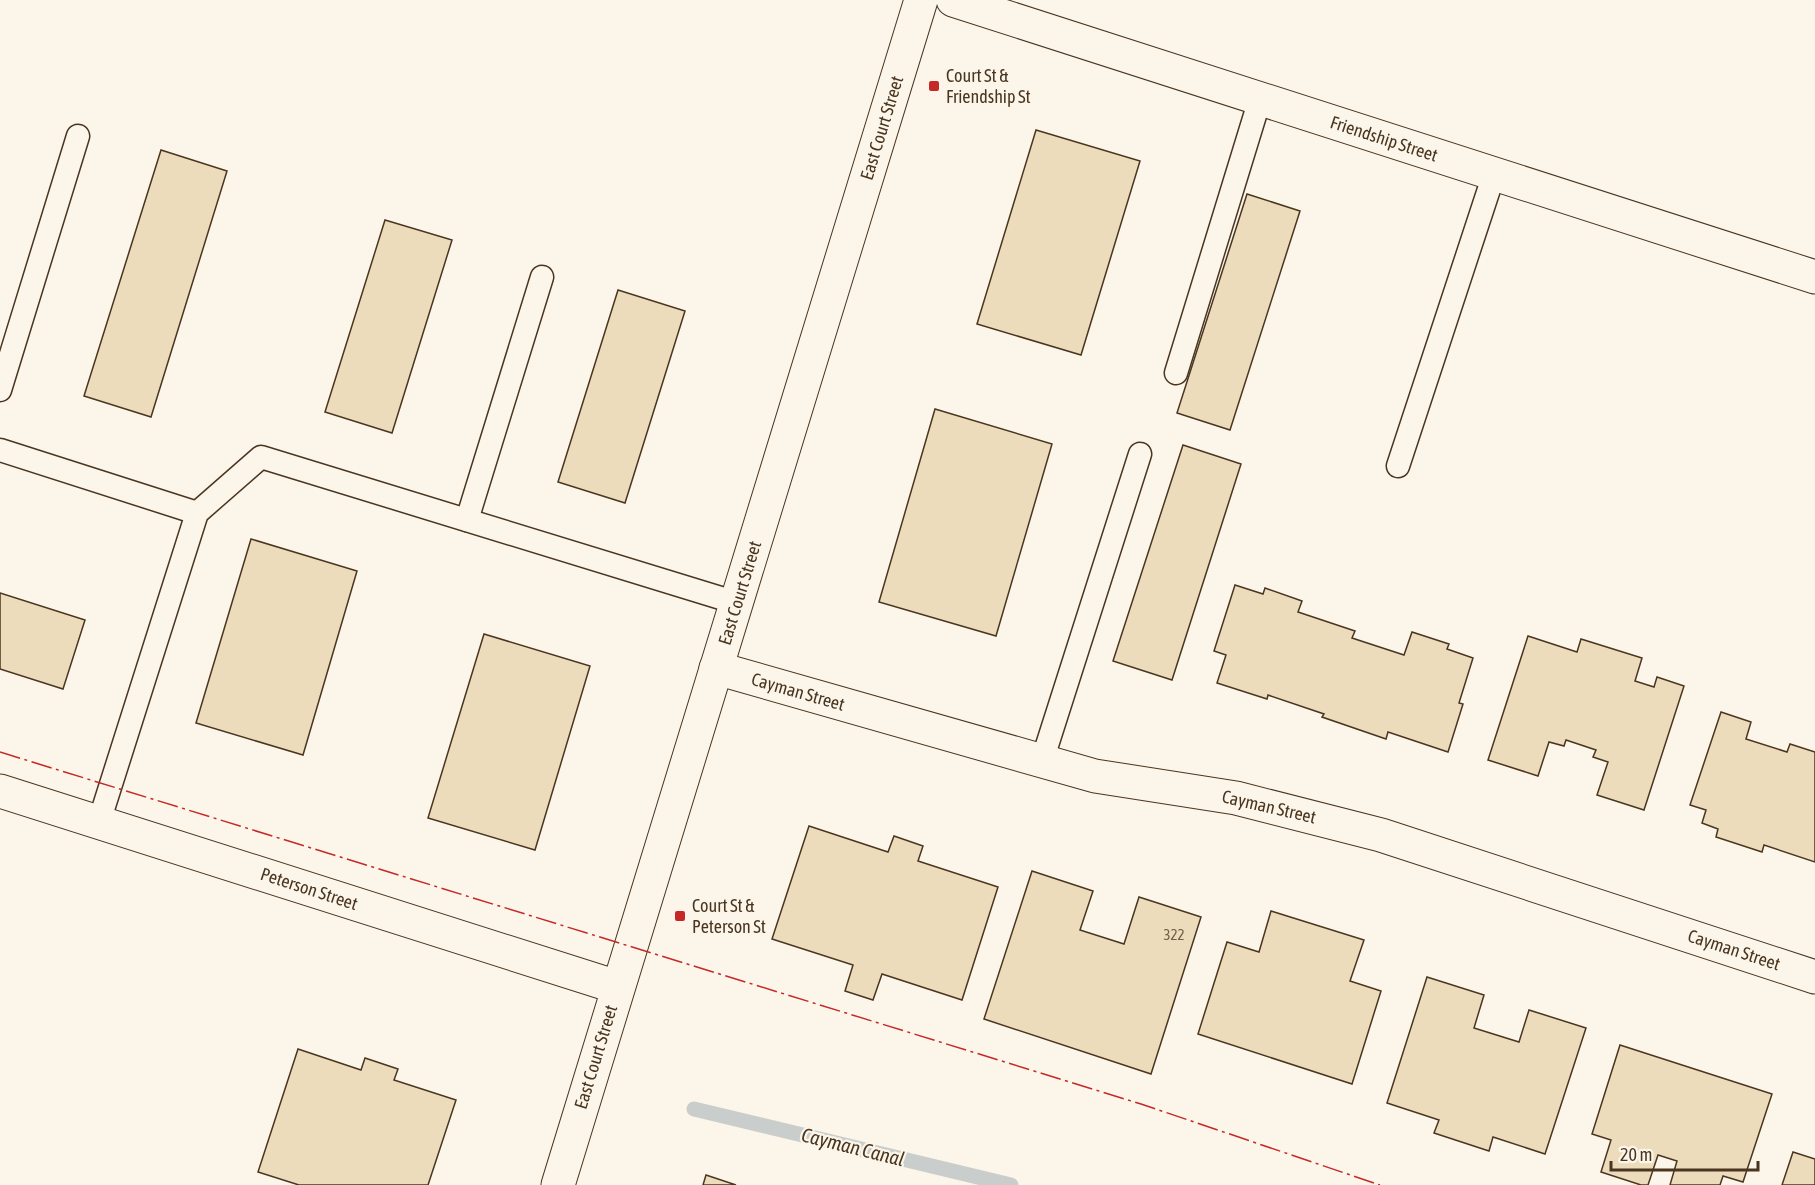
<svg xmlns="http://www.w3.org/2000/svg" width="1815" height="1185" font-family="'Asap Condensed',sans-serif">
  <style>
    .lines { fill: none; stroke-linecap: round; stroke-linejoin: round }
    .stream { stroke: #c9cecd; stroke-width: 15 }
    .building { fill: #ecdcbc; stroke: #4a3520; stroke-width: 1.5 }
    .lane-casing { stroke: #4a3520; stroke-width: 25 }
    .street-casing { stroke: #4a3520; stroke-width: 35 }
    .secondary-casing { stroke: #4a3520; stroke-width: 35 }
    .lane { stroke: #fbf6e9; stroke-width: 22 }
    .street { stroke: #fbf6e9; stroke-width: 33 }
    .secondary { stroke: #fbf6e9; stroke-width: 33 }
    .power { stroke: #c62828; stroke-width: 1.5; stroke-dasharray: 21 4.5 3 4.5; stroke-linecap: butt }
    .poi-dot { fill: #c62828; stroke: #fbf6e9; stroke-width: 2 }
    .labels { text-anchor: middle; stroke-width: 4.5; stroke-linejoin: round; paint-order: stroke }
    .number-label { font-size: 15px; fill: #725f47 }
    .poi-label { font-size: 18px; fill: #4a3520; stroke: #fbf6e9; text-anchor: start }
    .street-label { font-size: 18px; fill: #4a3520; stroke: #fbf6e9 }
    .water-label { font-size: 20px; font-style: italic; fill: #4a3520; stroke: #fbf6e9 }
  </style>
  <rect width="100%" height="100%" fill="#fbf6e9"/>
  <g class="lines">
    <path class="stream" d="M 694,1109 L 1011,1185"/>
  </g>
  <g class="building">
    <path d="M 1036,130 L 1140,161 L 1081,355 L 977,324 Z"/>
    <path d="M 161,150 L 227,171 L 151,417 L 84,396 Z"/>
    <path d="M 1247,194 L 1300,211 L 1230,430 L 1177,413 Z"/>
    <path d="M 385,220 L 452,240 L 392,433 L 325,412 Z"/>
    <path d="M 618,290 L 685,311 L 625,503 L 558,482 Z"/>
    <path d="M 935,409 L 1052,444 L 996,636 L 879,602 Z"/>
    <path d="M 1183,445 L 1241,464 L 1172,680 L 1113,661 Z"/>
    <path d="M 251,539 L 357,571 L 303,755 L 196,723 Z"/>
    <path d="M 1235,585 L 1263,594 L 1265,588 L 1302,601 L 1298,612 L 1355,631 L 1352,638 L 1404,655 L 1412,632 L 1449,644 L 1447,649 L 1473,658 L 1459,703 L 1463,704 L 1448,752 L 1388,732 L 1386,739 L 1322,717 L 1324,714 L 1268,695 L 1267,699 L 1217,683 L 1226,655 L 1214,651 Z"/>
    <path d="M 0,593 L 85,620 L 63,689 L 0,669 Z"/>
    <path d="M 484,634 L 590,666 L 535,850 L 428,818 Z"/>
    <path d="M 1528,636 L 1577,652 L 1581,639 L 1642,658 L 1635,681 L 1654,687 L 1657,677 L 1684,686 L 1644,810 L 1597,795 L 1608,762 L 1593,757 L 1596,750 L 1566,740 L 1564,746 L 1549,742 L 1538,776 L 1488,760 Z"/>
    <path d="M 1721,712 L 1751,722 L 1746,739 L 1787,752 L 1790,744 L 1815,752 L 1815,862 L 1764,845 L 1762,852 L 1716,837 L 1718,829 L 1702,823 L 1706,810 L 1690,805 Z"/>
    <path d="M 809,826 L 888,852 L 894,836 L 923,846 L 918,861 L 998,887 L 962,1000 L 882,974 L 873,1000 L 845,991 L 853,965 L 772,939 Z"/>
    <path d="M 1032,871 L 1093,891 L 1080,930 L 1124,944 L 1139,897 L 1201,917 L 1151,1074 L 984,1019 Z"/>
    <path d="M 1271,911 L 1364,940 L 1350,981 L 1381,991 L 1352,1084 L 1198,1034 L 1227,942 L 1259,952 Z"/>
    <path d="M 1427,977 L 1484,995 L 1474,1028 L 1519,1042 L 1529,1010 L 1586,1028 L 1545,1154 L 1493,1137 L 1489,1151 L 1434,1133 L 1439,1120 L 1387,1103 Z"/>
    <path d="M 1620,1045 L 1772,1094 L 1743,1182 L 1723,1176 L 1720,1185 L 1670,1185 L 1677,1161 L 1658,1155 L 1648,1185 L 1641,1185 L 1601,1172 L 1611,1140 L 1592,1134 Z"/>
    <path d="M 298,1049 L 361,1070 L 365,1058 L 398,1069 L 394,1080 L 456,1100 L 428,1185 L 299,1185 L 258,1172 Z"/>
    <path d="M 1793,1152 L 1815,1159 L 1815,1185 L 1782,1185 Z"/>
    <path d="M 706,1175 L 736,1185 L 703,1185 Z"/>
  </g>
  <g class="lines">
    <defs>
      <g id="lane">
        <path d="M 1176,373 L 1260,99"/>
        <path d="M 0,390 L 78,136"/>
        <path d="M 0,450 L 197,513"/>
        <path d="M 1398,466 L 1494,174"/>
        <path d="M 467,520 L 542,277"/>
        <path d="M 1042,761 L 1140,454"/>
        <path d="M 99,822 L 197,513 L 261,457 L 737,603"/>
      </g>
      <g id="street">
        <path d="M 953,0 L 1815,277"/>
        <path d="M 716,668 L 1095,776 L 1236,798 L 1381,835 L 1815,977"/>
        <path d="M 0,791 L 617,987"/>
      </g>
      <path id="secondary" d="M 558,1185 L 921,0"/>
    </defs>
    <use href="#lane" class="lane-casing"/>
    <use href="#street" class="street-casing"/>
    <use href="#secondary" class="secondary-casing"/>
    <use href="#lane" class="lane"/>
    <use href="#street" class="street"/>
    <use href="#secondary" class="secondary"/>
    <path class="power" d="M 0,752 L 1141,1104 L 1380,1185"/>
  </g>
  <g class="poi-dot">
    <rect x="928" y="80" width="12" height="12" rx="3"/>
    <rect x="674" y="910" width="12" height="12" rx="3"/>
  </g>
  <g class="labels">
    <g class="number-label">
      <text x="1174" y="940">322</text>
    </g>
    <g class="poi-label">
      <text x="946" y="82">Court St &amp;<tspan x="946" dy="21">Friendship St</tspan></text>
      <text x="692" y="912">Court St &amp;<tspan x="692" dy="21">Peterson St</tspan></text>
    </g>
    <g class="street-label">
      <text transform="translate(882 128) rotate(-73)" y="6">East Court Street</text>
      <text transform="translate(1384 139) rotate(18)" y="6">Friendship Street</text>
      <text transform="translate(740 593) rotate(-73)" y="6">East Court Street</text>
      <text transform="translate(798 692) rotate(16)" y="6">Cayman Street</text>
      <text transform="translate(1269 807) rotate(13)" y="6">Cayman Street</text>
      <text transform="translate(309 889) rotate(18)" y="6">Peterson Street</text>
      <text transform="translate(1734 950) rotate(18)" y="6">Cayman Street</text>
      <text transform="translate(596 1057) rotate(-73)" y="6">East Court Street</text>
    </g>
    <g class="water-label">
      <text transform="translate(853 1147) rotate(14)" y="7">Cayman Canal</text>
    </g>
  </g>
  <path d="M1611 1161v9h147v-9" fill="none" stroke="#4a3520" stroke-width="3"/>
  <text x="1620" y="1161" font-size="18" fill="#4a3520" stroke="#fbf6e9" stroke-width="4.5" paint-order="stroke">20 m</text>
</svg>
